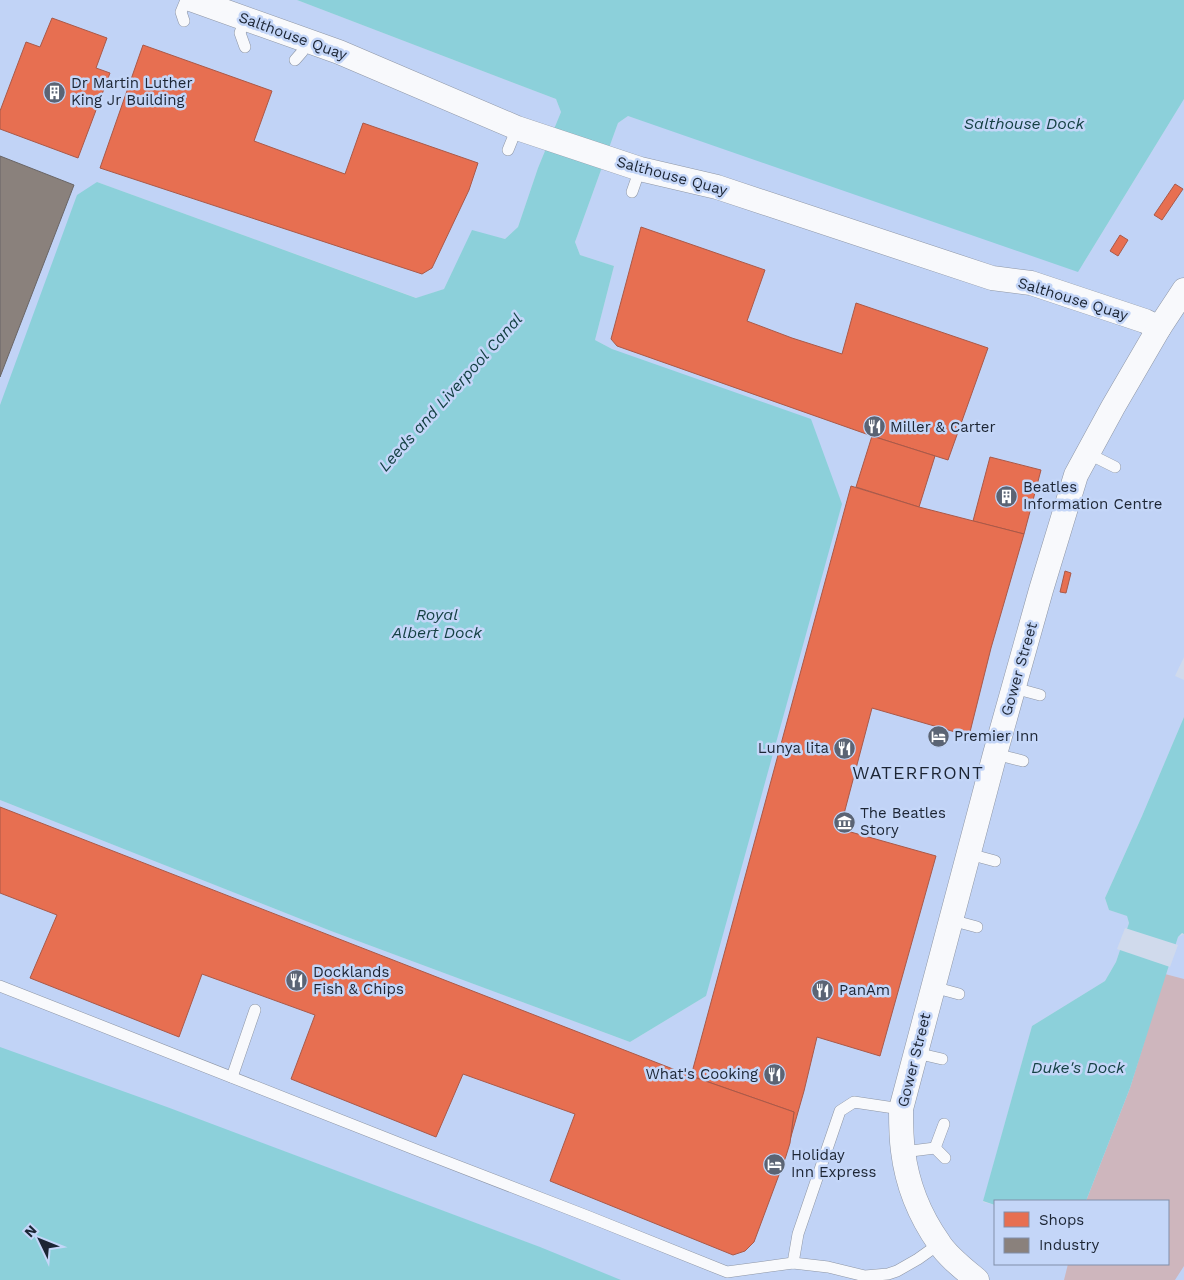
<svg xmlns="http://www.w3.org/2000/svg" width="1184" height="1280" font-family="'Work Sans',sans-serif">
  <style>
    .built { fill: #c1d3f6 }
    .green { fill: #ceb6bd }
    .water { fill: #8cd0da }
    .pier { fill: #d0daec }
    .shops { fill: #e76f51; stroke: #aa5948 }
    .industry { fill: #8a817c; stroke: #696566 }
    .lines { fill: none; stroke-linecap: round; stroke-linejoin: round }
    .service-casing { stroke: #8e96a5; stroke-width: 12 }
    .minor-casing { stroke: #8e96a5; stroke-width: 25 }
    .service { stroke: #f8f9fc; stroke-width: 11 }
    .minor { stroke: #f8f9fc; stroke-width: 24 }
    .labels { text-anchor: middle; stroke-width: 5; stroke-linejoin: round; paint-order: stroke }
    .street-label { font-size: 15px; fill: #1c2534; stroke: #c4d6f8 }
    .poi-label { font-size: 15px; fill: #1c2534; stroke: #c4d6f8; text-anchor: start }
    .water-label { font-size: 16px; font-style: italic; fill: #154144; stroke: #c4d6f8 }
    .quarter-label { font-size: 18px; letter-spacing: 1px; fill: #1c2534; stroke: #c4d6f8 }
  </style>
  <rect width="100%" height="100%" fill="#d0daec"/>
  <g class="built">
    <path d="M 0,0 L 297,0 L 556,99 L 561,112 L 538,168 L 518,227 L 505,239 L 472,231 L 444,289 L 417,298 L 97,182 L 0,405 Z"/>
    <path d="M 1184,99 L 1184,657 L 1175,676 L 1184,680 L 1184,717 L 1142,816 L 1105,898 L 1109,910 L 1127,916 L 1129,923 L 1116,962 L 1105,981 L 1032,1026 L 983,1202 L 995,1205 L 995,1264 L 1168,1264 L 1168,1201 L 1086,1201 L 1130,1088 L 1178,937 L 1184,934 L 1184,1280 L 607,1280 L 0,1052 L 0,800 L 331,931 L 630,1042 L 706,996 L 612,349 L 595,340 L 614,266 L 580,255 L 575,242 L 618,123 L 628,116 L 1083,264 Z"/>
  </g>
  <path class="green" d="M 1165,974 L 1184,979 L 1184,1266 L 1175,1280 L 1064,1280 L 1068,1264 L 1168,1264 L 1168,1201 L 1086,1201 L 1130,1088 Z"/>
  <g class="water">
    <path d="M 297,0 L 1184,0 L 1184,99 L 1078,272 L 628,116 L 618,123 L 575,242 L 580,255 L 614,266 L 595,340 L 612,349 L 811,419 L 842,504 L 706,996 L 630,1042 L 331,931 L 0,800 L 0,405 L 77,195 L 97,182 L 416,298 L 444,289 L 472,230 L 505,239 L 518,227 L 538,168 L 561,112 L 556,99 Z"/>
    <path d="M 1184,717 L 1184,934 L 1182,933 L 1178,937 L 1130,1088 L 1086,1201 L 995,1201 L 995,1205 L 983,1201 L 1032,1026 L 1105,981 L 1116,962 L 1129,923 L 1127,916 L 1109,910 L 1105,898 L 1142,816 Z"/>
    <path d="M 0,1047 L 167,1107 L 540,1247 L 621,1280 L 0,1280 Z"/>
  </g>
  <path class="pier" d="M 1125,928 L 1178,945 L 1170,967 L 1117,949 Z"/>
  <g class="shops">
    <path d="M 52,18 L 107,38 L 96,68 L 110,73 L 78,158 L 0,129 L 0,111 L 26,42 L 40,47 Z"/>
    <path d="M 143,45 L 272,91 L 254,141 L 292,155 L 345,174 L 363,123 L 478,163 L 469,190 L 432,268 L 422,274 L 100,168 Z"/>
    <path d="M 1175,184 L 1183,189 L 1162,220 L 1154,215 Z"/>
    <path d="M 641,227 L 765,270 L 747,321 L 792,338 L 842,354 L 856,303 L 988,348 L 948,460 L 872,436 L 617,346 L 611,339 Z"/>
    <path d="M 1120,235 L 1128,240 L 1118,256 L 1110,251 Z"/>
    <path d="M 872,436 L 935,456 L 919,507 L 856,487 Z"/>
    <path d="M 990,457 L 1041,470 L 1024,534 L 973,521 Z"/>
    <path d="M 851,486 L 919,507 L 1024,534 L 991,648 L 969,736 L 872,708 L 840,829 L 936,856 L 880,1056 L 817,1037 L 804,1091 L 790,1140 L 794,1112 L 691,1076 Z"/>
    <path d="M 1065,571 L 1071,573 L 1066,593 L 1060,592 Z"/>
    <path d="M 0,807 L 691,1076 L 794,1112 L 790,1143 L 786,1156 L 754,1242 L 745,1251 L 733,1255 L 550,1181 L 575,1114 L 463,1074 L 436,1137 L 291,1079 L 315,1015 L 202,974 L 179,1037 L 30,978 L 57,915 L 0,893 Z"/>
  </g>
  <path class="industry" d="M 0,156 L 74,185 L 0,377 Z"/>
  <g class="lines">
    <defs>
      <g id="service">
        <path d="M 245,18 L 240,33 L 245,47"/>
        <path d="M 184,21 L 181,12 L 186,0"/>
        <path d="M 295,60 L 302,52 L 306,40"/>
        <path d="M 508,150 L 517,128"/>
        <path d="M 632,192 L 640,169"/>
        <path d="M 1087,453 L 1115,467"/>
        <path d="M 1014,688 L 1040,695"/>
        <path d="M 995,754 L 1023,761"/>
        <path d="M 969,854 L 995,861"/>
        <path d="M 951,920 L 977,927"/>
        <path d="M 0,986 L 419,1151 L 587,1216 L 727,1272 L 793,1263 L 828,1267 L 865,1276 L 888,1274 L 897,1271 L 918,1259 L 939,1244"/>
        <path d="M 933,987 L 959,994"/>
        <path d="M 916,1053 L 942,1059"/>
        <path d="M 232,1077 L 255,1010"/>
        <path d="M 935,1148 L 945,1158"/>
        <path d="M 903,1152 L 935,1148 L 944,1124"/>
        <path d="M 793,1263 L 798,1234 L 840,1111 L 854,1102 L 901,1109"/>
      </g>
      <g id="minor">
        <path d="M 193,0 L 339,52 L 517,128 L 640,169 L 717,187 L 992,278 L 1031,283 L 1145,321 L 1159,328"/>
        <path d="M 977,1280 C 965,1270 947,1256 939,1243 C 920,1216 907,1184 903,1151 C 901,1137 901,1123 901,1109 L 995,754 L 1041,590 L 1076,475 L 1113,407 L 1159,328 L 1184,290"/>
      </g>
    </defs>
    <use href="#service" class="service-casing"/>
    <use href="#minor" class="minor-casing"/>
    <use href="#service" class="service"/>
    <use href="#minor" class="minor"/>
  </g>
  <defs>
    <symbol id="building-disc" viewBox="-11 -11 22 22"><circle r="9.5" fill="#5b6474" stroke="#c4d6f8"/><path d="M-4-6H4V6H1V3H-1V6H-4ZM-2.5-4.3h1.7v1.8h-1.7ZM.8-4.3h1.7v1.8H.8ZM-2.5-1h1.7V.8h-1.7ZM.8-1h1.7V.8H.8Z" fill="#fff"/></symbol>
    <symbol id="restaurant-disc" viewBox="-11 -11 22 22"><circle r="9.5" fill="#5b6474" stroke="#c4d6f8"/><path d="M-5-6h1v4h1v-4h1v4h1v-4h1v5L-1.5 .5V6h-2V.5L-5-1ZM5-6V6H3V1.5H1.5Q1.5-4 5-6Z" fill="#fff"/></symbol>
    <symbol id="hotel-disc" viewBox="-11 -11 22 22"><circle r="9.5" fill="#5b6474" stroke="#c4d6f8"/><path d="M-6-4.5h1.5V1H6V5H4.5V3h-9V5H-6ZM-4 0a1.8 1.8 0 1 1 3.6 0ZM.5 0V-2.5h3Q6-2.5 6 0Z" fill="#fff"/></symbol>
    <symbol id="museum-disc" viewBox="-11 -11 22 22"><circle r="9.5" fill="#5b6474" stroke="#c4d6f8"/><path d="M0-6L6-3V-2H-6V-3ZM-5-1h2V3h-2ZM-1-1h2V3h-2ZM3-1h2V3H3ZM-6 4H6V6H-6Z" fill="#fff"/></symbol>
  </defs>
  <g fill-rule="evenodd">
    <use href="#building-disc" x="42" y="80" width="25" height="25"/>
    <use href="#restaurant-disc" x="862" y="414" width="25" height="25"/>
    <use href="#building-disc" x="994" y="484" width="25" height="25"/>
    <use href="#hotel-disc" x="926" y="724" width="25" height="25"/>
    <use href="#restaurant-disc" x="832" y="736" width="25" height="25"/>
    <use href="#museum-disc" x="832" y="810" width="25" height="25"/>
    <use href="#restaurant-disc" x="284" y="968" width="25" height="25"/>
    <use href="#restaurant-disc" x="810" y="978" width="25" height="25"/>
    <use href="#restaurant-disc" x="762" y="1062" width="25" height="25"/>
    <use href="#hotel-disc" x="762" y="1152" width="25" height="25"/>
  </g>
  <g class="labels">
    <g class="street-label">
      <text transform="translate(293 36) rotate(20)" y="5">Salthouse Quay</text>
      <text transform="translate(672 176) rotate(15)" y="5">Salthouse Quay</text>
      <text transform="translate(1073 299) rotate(17)" y="5">Salthouse Quay</text>
      <text transform="translate(1019 669) rotate(-74)" y="5">Gower Street</text>
      <text transform="translate(914 1060) rotate(-76)" y="5">Gower Street</text>
    </g>
    <g class="poi-label">
      <text x="71" y="88">Dr Martin Luther<tspan x="71" dy="17">King Jr Building</tspan></text>
      <text x="890" y="432">Miller &amp; Carter</text>
      <text x="1023" y="492">Beatles<tspan x="1023" dy="17">Information Centre</tspan></text>
      <text x="954" y="741">Premier Inn</text>
      <text x="829" y="753" text-anchor="end">Lunya lita</text>
      <text x="860" y="818">The Beatles<tspan x="860" dy="17">Story</tspan></text>
      <text x="313" y="977">Docklands<tspan x="313" dy="17">Fish &amp; Chips</tspan></text>
      <text x="839" y="995">PanAm</text>
      <text x="758" y="1079" text-anchor="end">What's Cooking</text>
      <text x="791" y="1160">Holiday<tspan x="791" dy="17">Inn Express</tspan></text>
    </g>
    <g class="water-label">
      <text x="1024" y="129">Salthouse Dock</text>
      <text transform="translate(450 392) rotate(-48)" y="6">Leeds and Liverpool Canal</text>
      <text x="437" y="620">Royal<tspan x="437" dy="18">Albert Dock</tspan></text>
      <text x="1078" y="1073">Duke's Dock</text>
    </g>
    <g class="quarter-label">
      <text x="918" y="779">WATERFRONT</text>
    </g>
  </g>
  <rect x="994" y="1200" width="175" height="65" fill="#c4d6f8" stroke="#818faa"/>
  <rect x="1004" y="1212" width="25" height="15" fill="#e76f51" stroke="#818faa"/>
  <text x="1039" y="1225" font-size="15" fill="#1c2534">Shops</text>
  <rect x="1004" y="1238" width="25" height="15" fill="#8a817c" stroke="#818faa"/>
  <text x="1039" y="1250" font-size="15" fill="#1c2534">Industry</text>
  <g transform="translate(40 1240) rotate(313)" stroke="#c4d6f8" stroke-width="4" paint-order="stroke">
  <path d="M0-4L9 19L0 12L-9 19Z" fill="#1c2534"/>
  <text y="-8" font-size="14" font-weight="bold" text-anchor="middle" fill="#1c2534">N</text>
  </g>
</svg>
